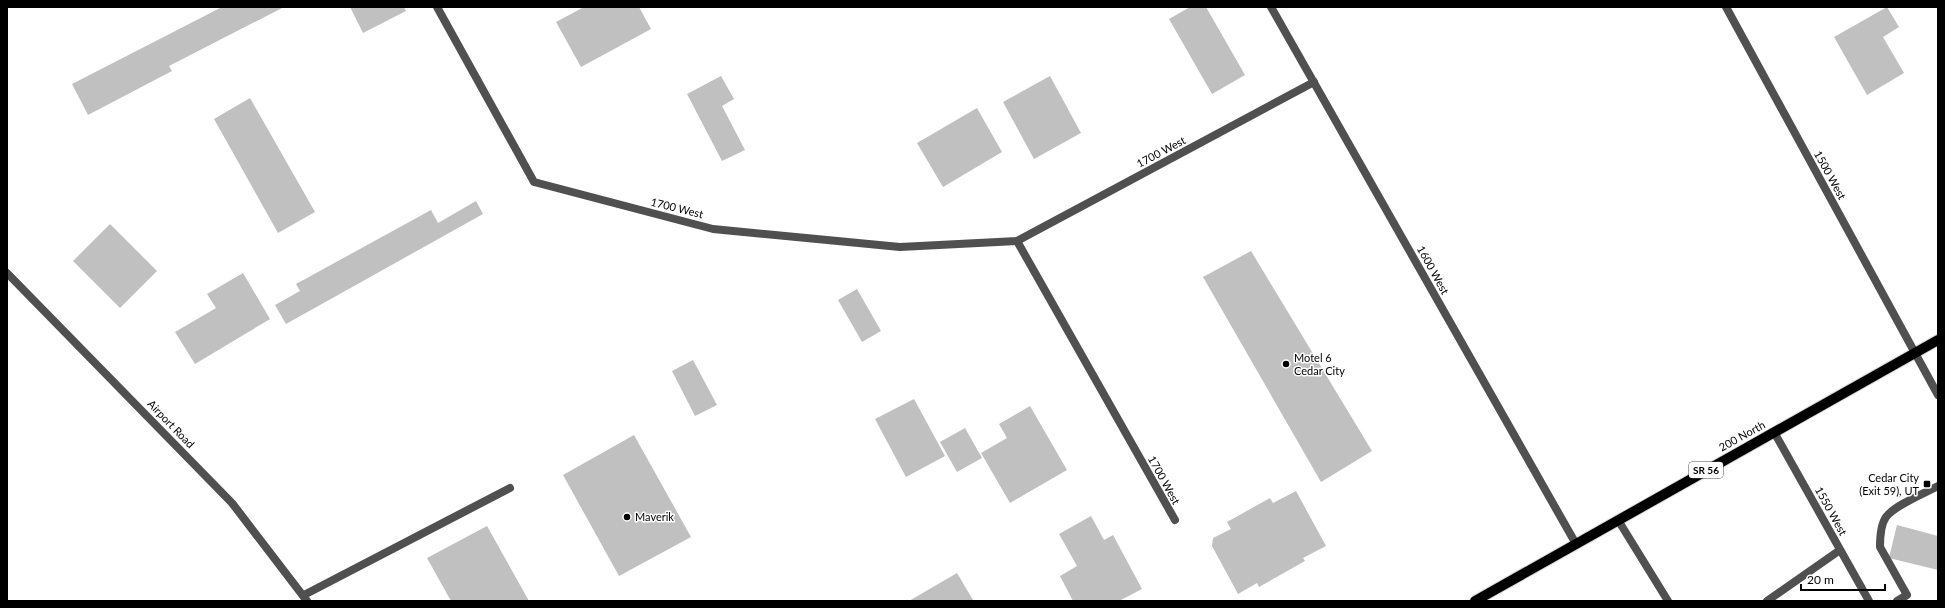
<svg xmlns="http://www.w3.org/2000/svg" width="1945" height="608" font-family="Lato,sans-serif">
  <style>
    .building { fill: #c0c0c0 }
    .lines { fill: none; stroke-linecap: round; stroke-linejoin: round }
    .primary-casing { stroke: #dbdbdb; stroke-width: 12 }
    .service { stroke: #505050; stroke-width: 8 }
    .minor { stroke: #505050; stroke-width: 8 }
    .tertiary { stroke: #505050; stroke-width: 8 }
    .primary { stroke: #000; stroke-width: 10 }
    .poi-dot { fill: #000; stroke: #fff; stroke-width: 1.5 }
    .labels { text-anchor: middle; stroke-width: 3; stroke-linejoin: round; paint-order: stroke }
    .shield { fill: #fff; stroke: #4c4c4c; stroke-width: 1 }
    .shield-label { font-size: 10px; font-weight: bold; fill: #000 }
    .street-label { font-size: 11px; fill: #000; stroke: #fff }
    .poi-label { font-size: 11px; fill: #000; stroke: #fff; text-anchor: start }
  </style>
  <rect width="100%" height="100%" fill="#fff"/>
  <g class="building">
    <path d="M 222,7 L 284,7 L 169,66 L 172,71 L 88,115 L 72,84 Z"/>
    <path d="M 350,7 L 404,7 L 406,11 L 363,33 Z"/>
    <path d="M 584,7 L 639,7 L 651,29 L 581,67 L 556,22 Z"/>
    <path d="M 1190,7 L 1206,7 L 1245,75 L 1212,94 L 1169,19 Z"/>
    <path d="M 1887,7 L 1899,27 L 1883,37 L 1904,73 L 1867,95 L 1834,37 Z"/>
    <path d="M 721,76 L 734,99 L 722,106 L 745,150 L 722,161 L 687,94 Z"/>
    <path d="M 1050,76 L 1081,133 L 1034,159 L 1003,102 Z"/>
    <path d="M 250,98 L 315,212 L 278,233 L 214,119 Z"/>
    <path d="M 977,108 L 1002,152 L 943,187 L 917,143 Z"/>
    <path d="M 476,201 L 483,214 L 286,324 L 275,305 L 300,291 L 296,284 L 431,210 L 438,223 Z"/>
    <path d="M 110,224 L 157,271 L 120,308 L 73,261 Z"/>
    <path d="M 1251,251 L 1372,451 L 1321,482 L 1203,277 Z"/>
    <path d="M 243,273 L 270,319 L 195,364 L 175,332 L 216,308 L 207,294 Z"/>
    <path d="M 857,289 L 881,331 L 862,342 L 838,300 Z"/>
    <path d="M 693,360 L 717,405 L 695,416 L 672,371 Z"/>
    <path d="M 914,399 L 945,456 L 906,477 L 875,419 Z"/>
    <path d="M 1030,406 L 1067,470 L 1010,503 L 981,453 L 1007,438 L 999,424 Z"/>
    <path d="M 965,428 L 982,458 L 957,472 L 940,442 Z"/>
    <path d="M 634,435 L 691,537 L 619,576 L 563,475 Z"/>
    <path d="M 1296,491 L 1326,546 L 1303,558 L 1305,561 L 1259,587 L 1257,583 L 1238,594 L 1212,546 L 1213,538 L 1231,529 L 1227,522 L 1270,498 L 1273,503 Z"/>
    <path d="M 1091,516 L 1104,540 L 1113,535 L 1142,589 L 1119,601 L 1073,601 L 1060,576 L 1077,566 L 1059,534 Z"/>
    <path d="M 1897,525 L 1938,536 L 1938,570 L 1889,558 Z"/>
    <path d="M 487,526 L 529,601 L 451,601 L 427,558 Z"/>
    <path d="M 957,573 L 973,600 L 909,601 Z"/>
  </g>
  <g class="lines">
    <defs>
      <path id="primary" d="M 1475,601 L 1938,340"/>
    </defs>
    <use href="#primary" class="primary-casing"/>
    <g class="service">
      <path d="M 1915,353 L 1938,395"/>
      <path d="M 1618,520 L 1668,601"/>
      <path d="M 304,595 L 510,488"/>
      <path d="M 1767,601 L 1840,550"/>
      <path d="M 1897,601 L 1907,595 L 1880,547 C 1880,539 1881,524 1886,517 C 1895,505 1925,493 1938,486"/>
    </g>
    <g class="minor">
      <path d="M 437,7 L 534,182 L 713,229 L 900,247 L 1017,241 L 1314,82"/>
      <path d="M 1271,7 L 1576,544"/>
      <path d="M 1726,7 L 1915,353"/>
      <path d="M 1017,241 L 1175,520"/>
      <path d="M 1774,432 L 1869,601"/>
    </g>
    <path class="tertiary" d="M 7,273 L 232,503 L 307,601"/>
    <use href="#primary" class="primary"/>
  </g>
  <g class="poi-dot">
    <circle cx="1286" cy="364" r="4"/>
    <rect x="1923" y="480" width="8" height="8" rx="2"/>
    <circle cx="627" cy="517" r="4"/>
  </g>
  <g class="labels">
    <rect class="shield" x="1689" y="462" width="34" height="16" rx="3"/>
    <g class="shield-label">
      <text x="1706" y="474">SR 56</text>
    </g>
    <g class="street-label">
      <text transform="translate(1161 152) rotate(-28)" y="4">1700 West</text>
      <text transform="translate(1830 175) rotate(61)" y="4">1500 West</text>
      <text transform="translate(677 208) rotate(14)" y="4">1700 West</text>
      <text transform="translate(1433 270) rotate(61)" y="4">1600 West</text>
      <text transform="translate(171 424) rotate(46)" y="4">Airport Road</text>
      <text transform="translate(1742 436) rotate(-29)" y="4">200 North</text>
      <text transform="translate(1164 480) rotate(61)" y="4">1700 West</text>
      <text transform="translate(1831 511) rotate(61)" y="4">1550 West</text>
    </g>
    <g class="poi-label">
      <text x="1294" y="362">Motel 6<tspan x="1294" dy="13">Cedar City</tspan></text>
      <text x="1919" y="482" text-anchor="end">Cedar City<tspan x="1919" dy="13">(Exit 59), UT</tspan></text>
      <text x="635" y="521">Maverik</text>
    </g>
  </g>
  <rect width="1945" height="608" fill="none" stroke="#000000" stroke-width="16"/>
  <path d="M1801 584v6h84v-6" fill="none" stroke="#000000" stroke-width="2"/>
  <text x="1807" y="584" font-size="12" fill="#000000" stroke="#ffffff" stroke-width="3" paint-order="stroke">20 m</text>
</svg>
